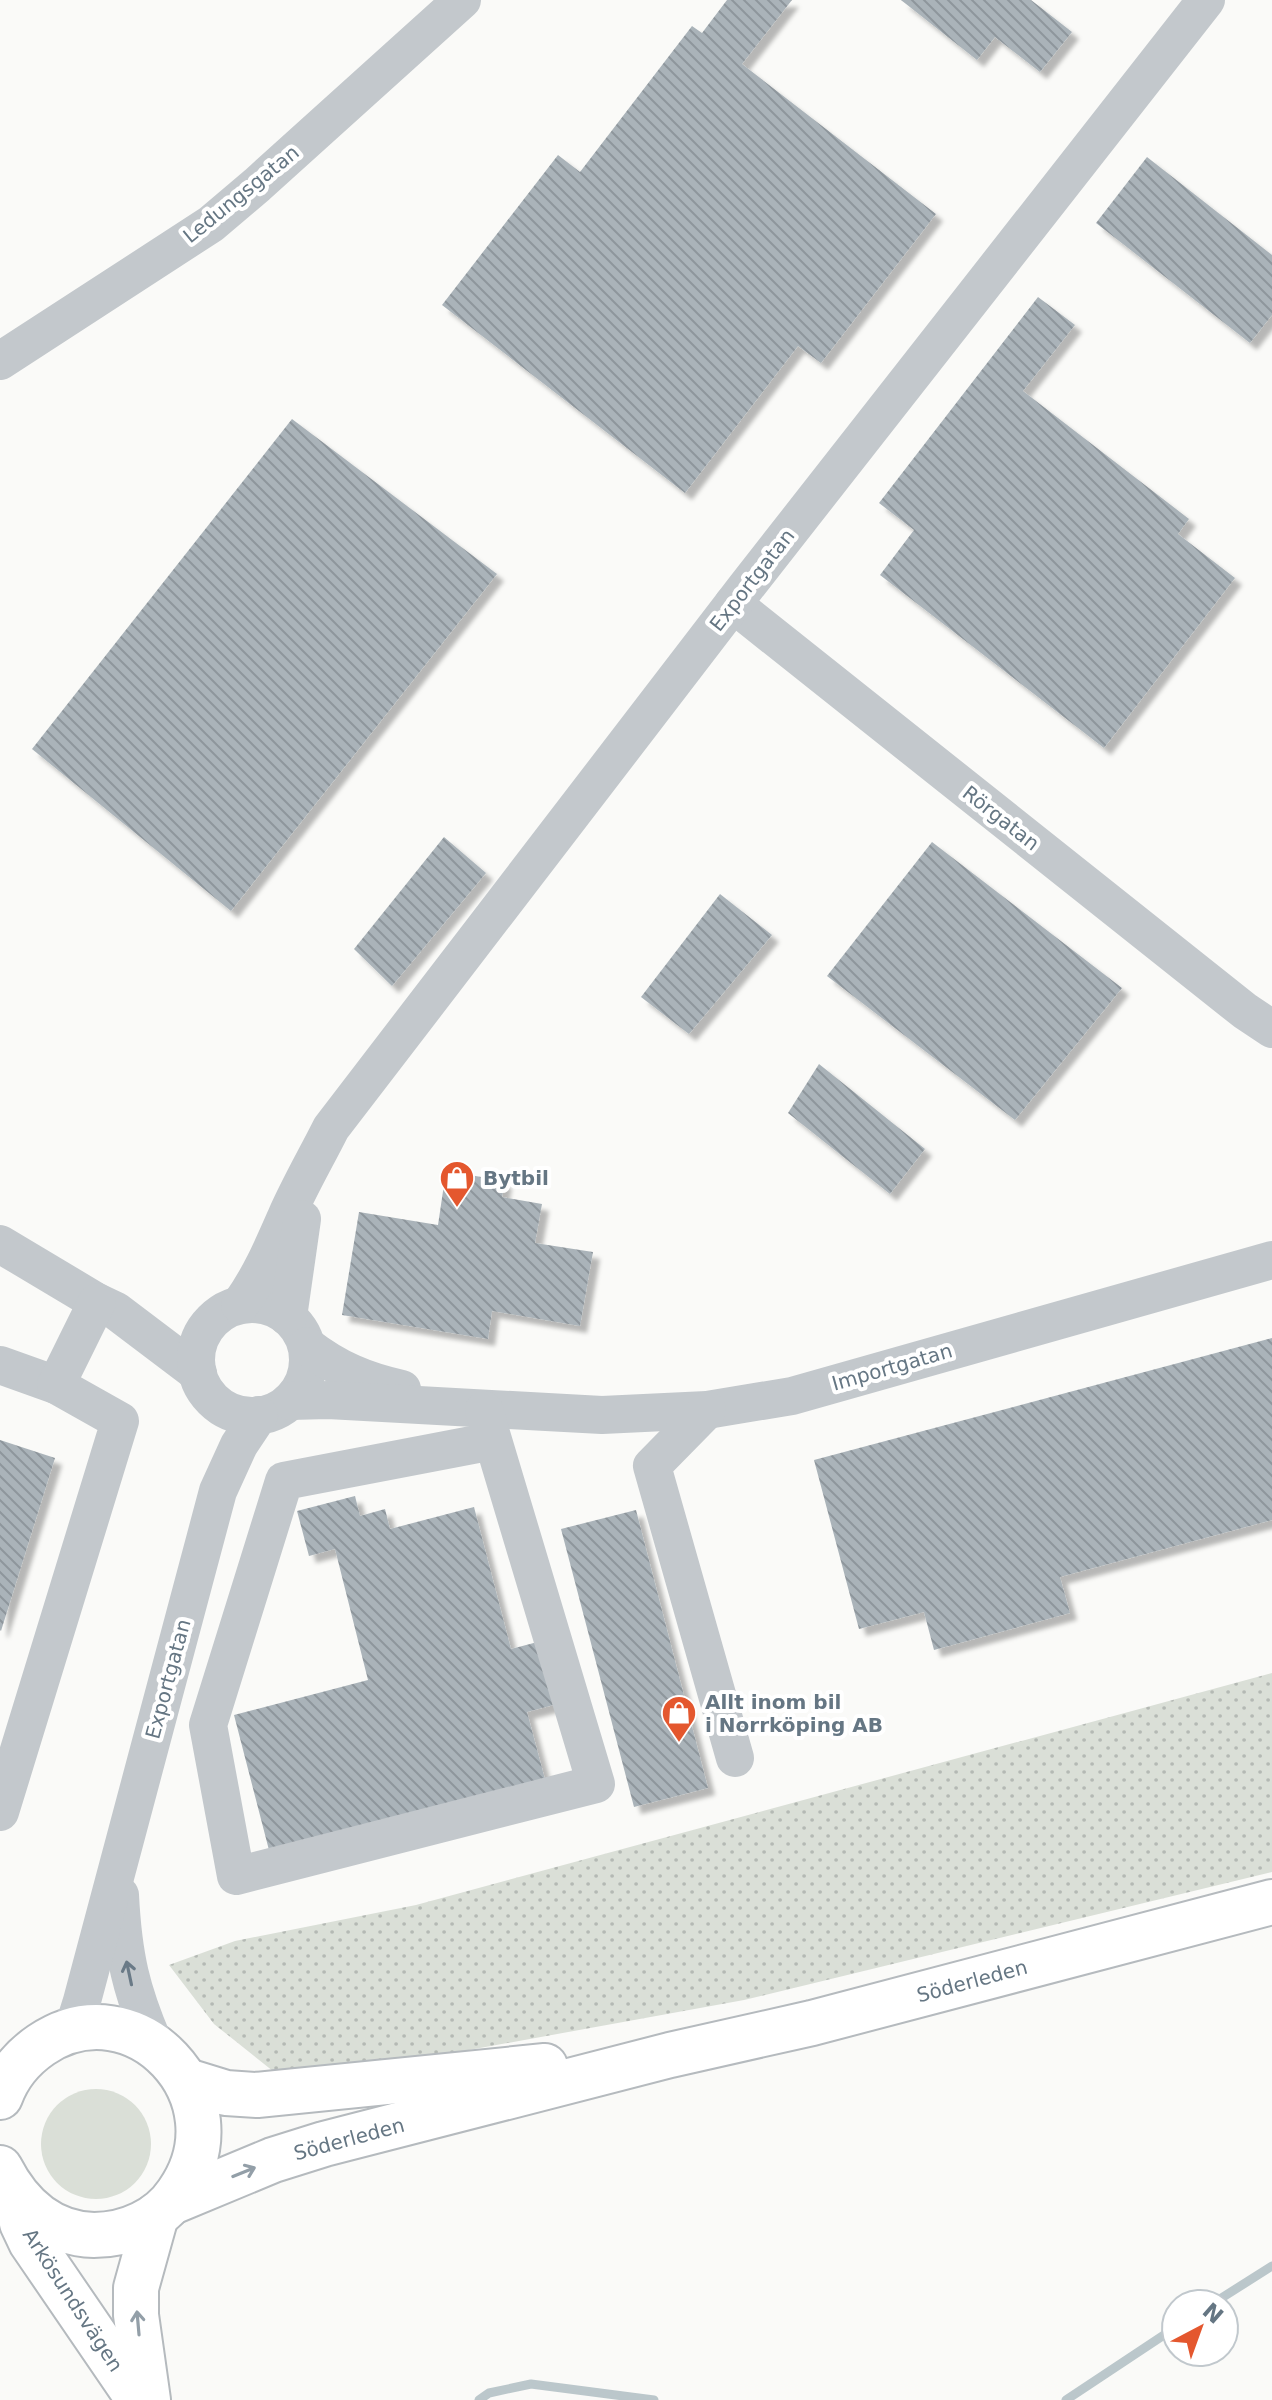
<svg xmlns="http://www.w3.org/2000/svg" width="1272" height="2400" font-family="'DejaVu Sans',sans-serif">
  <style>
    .grass { fill: url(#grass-dots) }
    .green { fill: #dadfd7 }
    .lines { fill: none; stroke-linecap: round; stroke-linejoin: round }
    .stream { stroke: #bbc7cb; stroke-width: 9 }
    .building { fill: url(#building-back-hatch); filter: url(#shadow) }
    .major-casing { stroke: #b5babe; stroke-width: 48 }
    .minor { stroke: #c3c8cc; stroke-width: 38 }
    .major { stroke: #fff; stroke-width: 44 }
    .oneway { stroke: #6a7a87 }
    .oneway2 { stroke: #939fa8 }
    .labels { text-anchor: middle; stroke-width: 8; stroke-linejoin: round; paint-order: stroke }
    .street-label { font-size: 20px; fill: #657683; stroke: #fff }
    .poi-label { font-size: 20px; font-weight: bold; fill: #657683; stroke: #fff; text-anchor: start }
  </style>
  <defs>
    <pattern id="grass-dots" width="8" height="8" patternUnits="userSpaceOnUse" patternTransform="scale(2)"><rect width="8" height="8" fill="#dadfd7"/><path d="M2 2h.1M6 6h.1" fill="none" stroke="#b4b9b4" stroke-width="1.8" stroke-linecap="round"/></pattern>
    <pattern id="building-back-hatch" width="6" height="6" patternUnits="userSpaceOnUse" patternTransform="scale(2)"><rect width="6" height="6" fill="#aab3b9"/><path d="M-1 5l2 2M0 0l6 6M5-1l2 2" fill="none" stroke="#8e969c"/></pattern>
    <filter id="shadow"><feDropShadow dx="7" dy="7" stdDeviation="2" flood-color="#0004"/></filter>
  </defs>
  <rect width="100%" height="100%" fill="#fafaf8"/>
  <path class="grass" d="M 1272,1673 L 1272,1872 L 744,2000 L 288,2083 L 214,2024 L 169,1965 L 235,1941 L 416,1905 Z"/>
  <circle class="green" cx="96" cy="2144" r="55"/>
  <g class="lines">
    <g class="stream">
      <path d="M 1212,2304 L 1272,2266"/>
      <path d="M 479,2400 L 489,2393 L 531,2384 L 654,2400"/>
      <path d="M 1066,2400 L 1176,2327"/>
    </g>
  </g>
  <g class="building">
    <path d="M 727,0 L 792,0 L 742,64 L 936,214 L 821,363 L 798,346 L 685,493 L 442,305 L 558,155 L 580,172 L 692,26 L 702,33 Z"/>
    <path d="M 901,0 L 1031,0 L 1072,32 L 1040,72 L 995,37 L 977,60 Z"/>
    <path d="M 1147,157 L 1272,255 L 1272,315 L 1250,343 L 1096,223 Z"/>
    <path d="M 1038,297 L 1075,325 L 1023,391 L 1189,519 L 1178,534 L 1235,578 L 1104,748 L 880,575 L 914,530 L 879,503 Z"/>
    <path d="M 292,419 L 497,574 L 231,911 L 32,749 Z"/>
    <path d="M 444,837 L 486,873 L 392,986 L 354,949 Z"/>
    <path d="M 932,842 L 1122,988 L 1015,1120 L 827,976 Z"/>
    <path d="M 720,894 L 772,935 L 689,1034 L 641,997 Z"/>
    <path d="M 819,1064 L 925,1149 L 890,1194 L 788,1113 Z"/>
    <path d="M 446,1171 L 505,1181 L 502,1197 L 542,1204 L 535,1243 L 593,1252 L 580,1326 L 492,1311 L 488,1339 L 342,1315 L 359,1212 L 438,1225 Z"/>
    <path d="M 1272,1338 L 1272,1520 L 1060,1577 L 1070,1613 L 934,1650 L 924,1612 L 859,1629 L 814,1460 Z"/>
    <path d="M 0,1440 L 55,1458 L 1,1631 L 0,1630 Z"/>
    <path d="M 355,1496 L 360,1516 L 385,1509 L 390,1529 L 474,1507 L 511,1649 L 545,1640 L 561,1703 L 527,1712 L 546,1783 L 270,1854 L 234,1715 L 368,1680 L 335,1549 L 309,1556 L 297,1511 Z"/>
    <path d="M 636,1510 L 708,1788 L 634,1807 L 561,1529 Z"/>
  </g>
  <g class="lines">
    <defs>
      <g id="major">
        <path d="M 187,2081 L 226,2093 L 257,2095 L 545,2066"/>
        <path d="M 0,2097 C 8,2075 22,2058 41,2045 C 134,1982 245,2098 178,2193 C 160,2220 127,2235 94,2235 C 50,2234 19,2205 0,2168"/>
        <path d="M 17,2198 L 22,2223 L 31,2242 L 139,2400"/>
        <path d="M 172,2202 L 273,2160 L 324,2144 L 670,2055 L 812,2023 L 1272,1902"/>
        <path d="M 148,2400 L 136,2315 L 136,2288 L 156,2216"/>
      </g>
    </defs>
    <use href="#major" class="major-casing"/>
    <g class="minor">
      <path d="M 0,361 L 211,224 L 257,185 L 462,0"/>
      <path d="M 733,604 L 1245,1011 L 1272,1029"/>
      <path d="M 0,1244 L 97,1302 L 116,1311 L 198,1373"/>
      <circle cx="252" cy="1360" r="56"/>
      <path d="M 240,1305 C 260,1277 272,1249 286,1217 C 299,1187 316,1158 331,1128 L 746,587 L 1206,0"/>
      <path d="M 288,1317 L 302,1219"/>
      <path d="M 307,1346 C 337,1369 365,1381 402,1389"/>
      <path d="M 0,1365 L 56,1385"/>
      <path d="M 290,1401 L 328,1400 L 602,1415 L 707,1410 L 792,1396 L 1272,1260"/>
      <path d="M 484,1410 L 596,1784 L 236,1876 L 208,1725 L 284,1481 L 493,1441"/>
      <path d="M 707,1410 L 652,1466 L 735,1758"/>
      <path d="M 0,1812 L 120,1421 L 56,1385 L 97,1302"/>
      <path d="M 120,1895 C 123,1956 131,1991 155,2046"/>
      <path d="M 66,2033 L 77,2017 L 82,2001 L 218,1491 L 239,1445 L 259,1415"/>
    </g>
    <use href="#major" class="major"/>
  </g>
  <defs><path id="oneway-shaft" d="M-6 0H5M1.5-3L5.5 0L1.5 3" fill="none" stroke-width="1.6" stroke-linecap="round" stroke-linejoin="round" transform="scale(2)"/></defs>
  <use class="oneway" href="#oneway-shaft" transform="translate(129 1973) rotate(-102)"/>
  <g class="oneway2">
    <use href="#oneway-shaft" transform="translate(244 2172) rotate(-22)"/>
    <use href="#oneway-shaft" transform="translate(138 2323) rotate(-95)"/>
  </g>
  <defs>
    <symbol id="shop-pin" viewBox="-11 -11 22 30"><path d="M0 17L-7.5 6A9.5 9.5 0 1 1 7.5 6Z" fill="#e4572e" stroke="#fff"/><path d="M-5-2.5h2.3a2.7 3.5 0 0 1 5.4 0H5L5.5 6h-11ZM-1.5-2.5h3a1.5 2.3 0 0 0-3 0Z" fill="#fff"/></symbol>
  </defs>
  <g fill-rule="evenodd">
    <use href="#shop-pin" x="437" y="1158" width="40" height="54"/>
    <use href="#shop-pin" x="659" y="1693" width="40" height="54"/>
  </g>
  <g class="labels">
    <g class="street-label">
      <text transform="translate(241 194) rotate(-39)" y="7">Ledungsgatan</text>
      <text transform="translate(752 580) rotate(-52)" y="7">Exportgatan</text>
      <text transform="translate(1001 818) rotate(38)" y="7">Rörgatan</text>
      <text transform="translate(892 1367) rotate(-16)" y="7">Importgatan</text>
      <text transform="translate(168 1679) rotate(-75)" y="7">Exportgatan</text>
      <text transform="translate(972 1981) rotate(-15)" y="7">Söderleden</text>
      <text transform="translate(349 2139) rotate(-15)" y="7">Söderleden</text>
      <text transform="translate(73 2300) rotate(57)" y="7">Arkösundsvägen</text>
    </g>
    <g class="poi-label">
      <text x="483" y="1185">Bytbil</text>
      <text x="705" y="1709">Allt inom bil<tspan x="705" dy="23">i Norrköping AB</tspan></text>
    </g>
  </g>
  <g transform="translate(1200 2328) rotate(41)"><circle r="38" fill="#ffffff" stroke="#c1c8cd" stroke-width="2"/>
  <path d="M0-6L14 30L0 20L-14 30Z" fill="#e4572e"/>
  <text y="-12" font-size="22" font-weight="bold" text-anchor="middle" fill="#657683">N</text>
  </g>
</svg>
